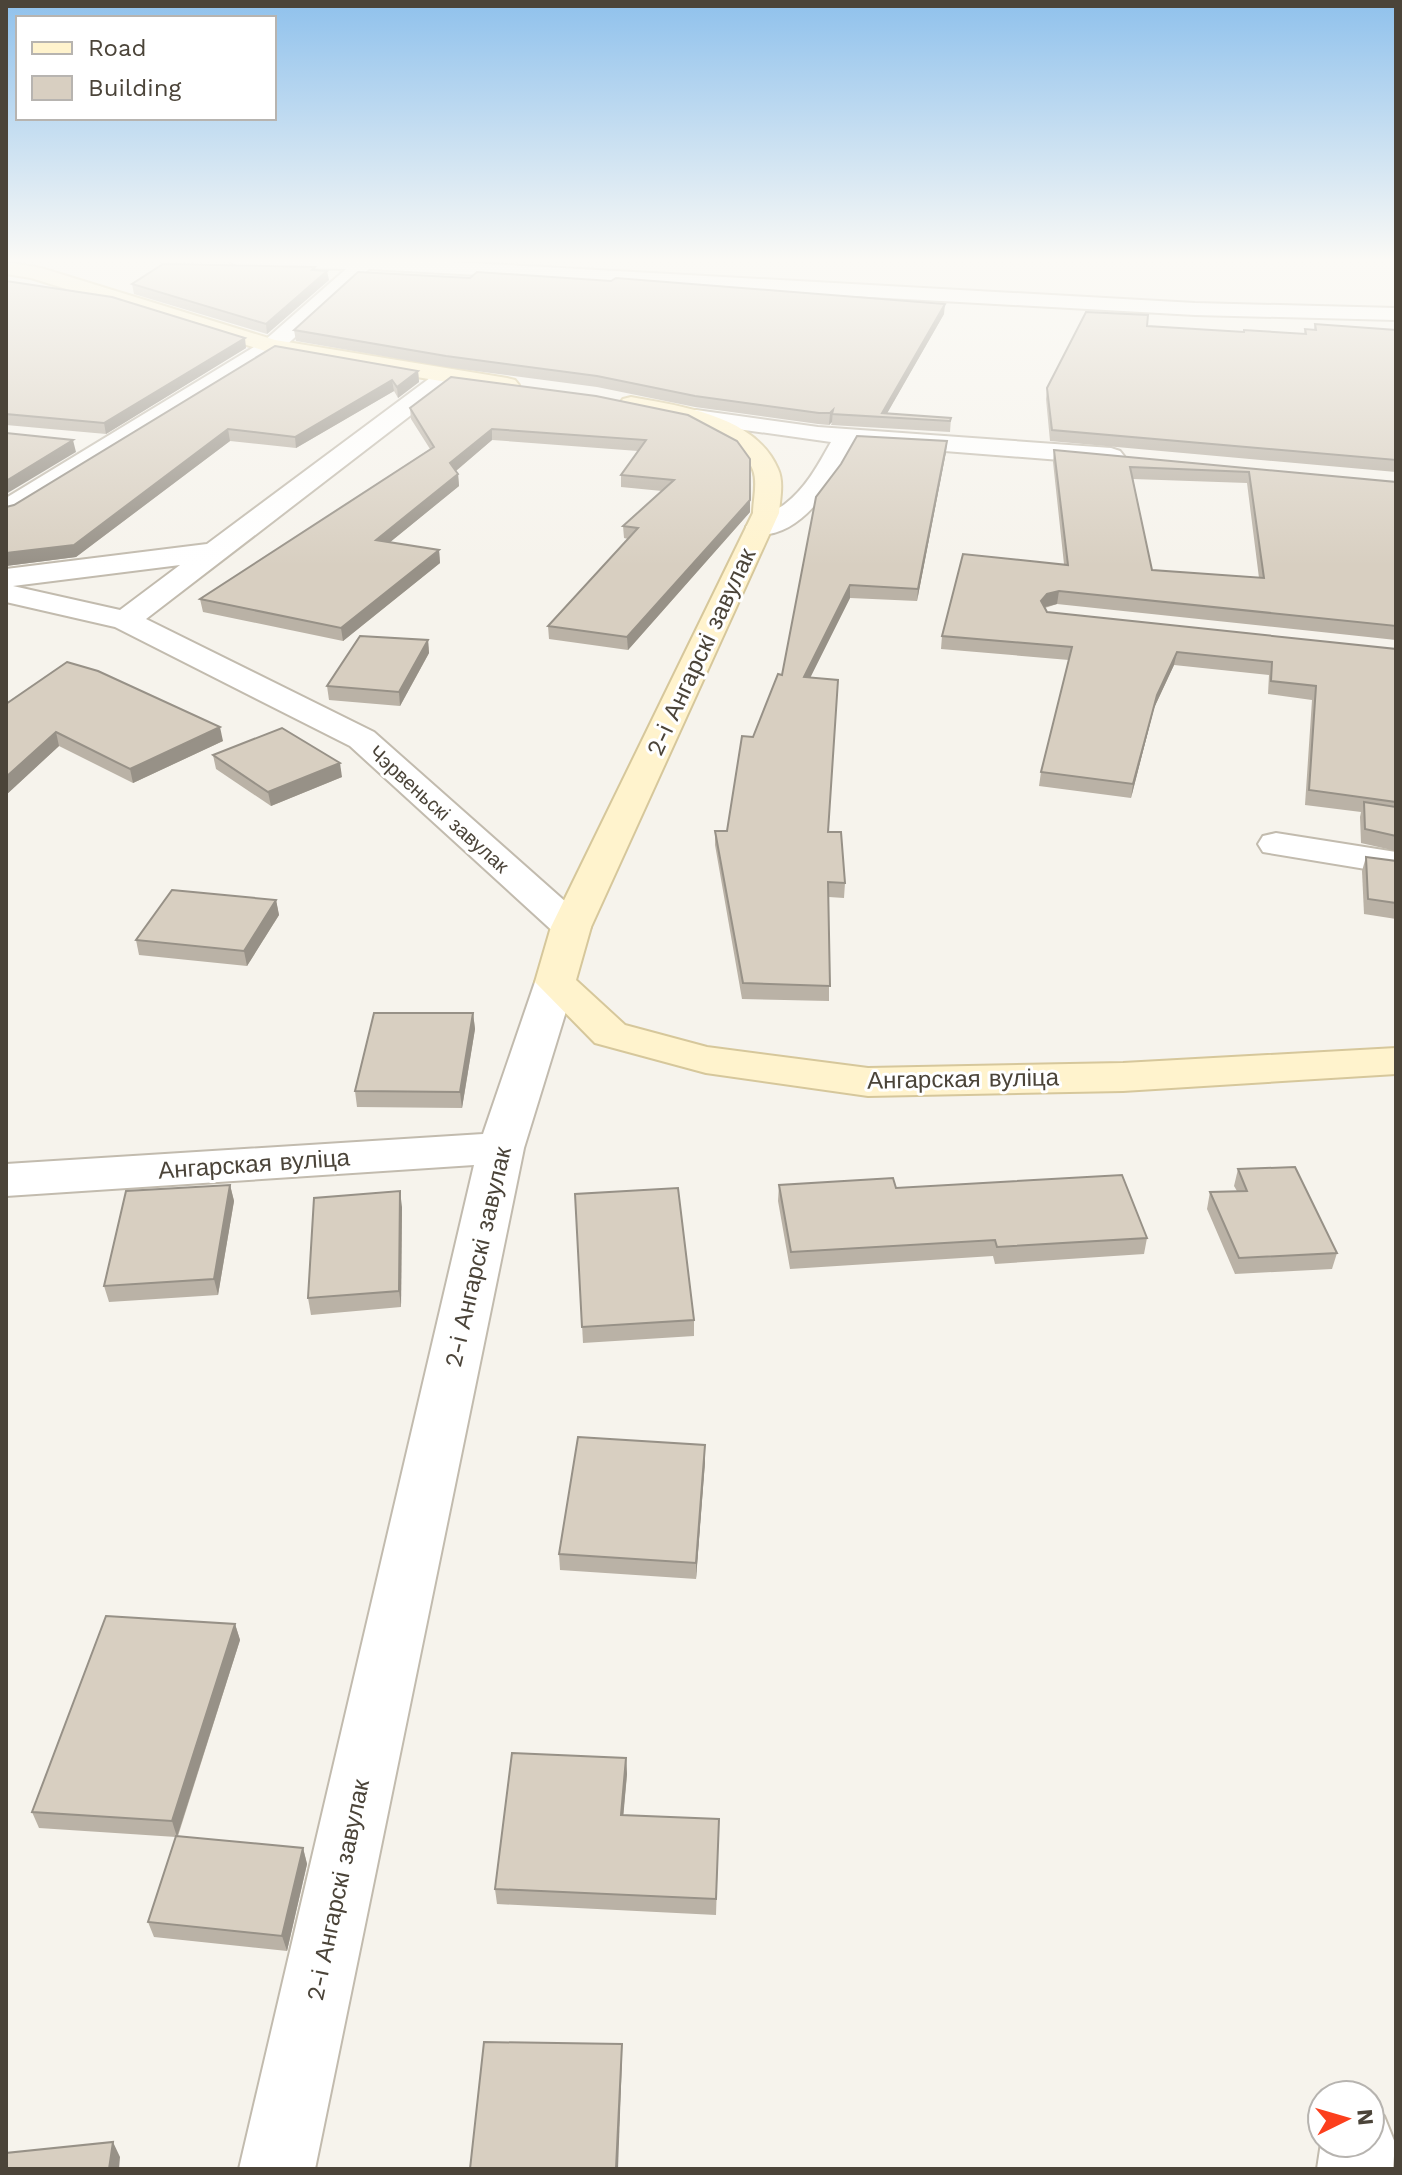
<svg xmlns="http://www.w3.org/2000/svg" width="1402" height="2175" font-family="'Work Sans',sans-serif">
  <style>
    .lines { fill: none; stroke-linecap: round; stroke-linejoin: round }
    .street-casing { stroke: #c2bbae; stroke-width: 4 }
    .secondary-casing { stroke: #d6c79b; stroke-width: 4 }
    .street { fill: #fff; fill-rule: evenodd }
    .secondary { fill: #fff3cd; fill-rule: evenodd }
    .wall { fill: #bab2a6; fill-rule: evenodd }
    .shaded-wall { fill: #979187 }
    .building { fill: #d8cfc1; stroke: #979187; stroke-width: 2; fill-rule: evenodd }
    .labels { text-anchor: middle; stroke-width: 6; stroke-linejoin: round; paint-order: stroke }
    .far-street-label { font-size: 20px; fill: #4b4439; stroke: #fff }
    .street-label { font-size: 24px; fill: #4b4439; stroke: #fff }
  </style>
  <rect width="100%" height="100%" fill="#f6f3ec"/>
  <g class="lines">
    <defs>
      <g id="street">
        <path d="M 229,261 L 434,261 L 1195,303 L 1396,308 L 1396,320 L 1195,315 L 369,269 L 280,351 L 15,515 L 6,517 L 6,498 L 264,341 L 346,269 L 239,267 Z"/>
        <path d="M 446,370 L 454,372 L 457,377 L 454,382 L 146,619 L 374,732 L 585,919 L 591,927 L 585,935 L 571,939 L 557,935 L 350,746 L 115,627 L 6,602 L 6,569 L 207,544 L 438,372 ZM 180,565 L 120,610 L 13,586 Z"/>
        <path d="M 696,410 L 818,427 L 1111,448 L 1120,451 L 1124,456 L 1120,461 L 1111,464 L 855,444 C 837,479 799,545 750,533 L 746,527 C 754,516 773,513 785,504 C 806,488 818,465 831,442 L 688,422 L 684,417 L 688,412 Z"/>
        <path d="M 1276,833 L 1396,852 L 1396,874 L 1263,852 L 1258,844 L 1263,836 Z"/>
        <path d="M 555,970 L 569,973 L 575,982 L 524,1148 L 315,2169 L 239,2169 L 474,1165 L 6,1196 L 6,1164 L 483,1134 L 535,982 L 541,973 Z"/>
        <path d="M 1370,2111 L 1384,2116 L 1395,2143 L 1393,2169 L 1317,2169 L 1322,2136 L 1322,2143 L 1370,2143 Z"/>
      </g>
      <g id="secondary">
        <path d="M 6,262 L 41,268 L 275,340 L 507,378 L 515,380 L 519,385 L 515,390 L 507,392 L 272,353 L 31,278 L 6,274 Z"/>
        <path d="M 631,397 C 681,406 756,416 778,469 C 784,482 780,499 779,513 L 591,927 L 576,980 L 625,1025 L 707,1047 L 868,1068 L 1123,1063 L 1396,1048 L 1396,1074 L 1123,1091 L 868,1096 L 706,1073 L 595,1043 L 535,982 L 551,927 L 753,513 C 753,500 758,483 753,470 C 738,427 660,418 623,409 L 619,404 L 623,399 Z"/>
      </g>
    </defs>
    <use href="#street" class="street-casing"/>
    <use href="#secondary" class="secondary-casing"/>
    <use href="#street" class="street"/>
    <use href="#secondary" class="secondary"/>
  </g>
  <g class="wall">
    <path d="M 315,270 L 329,280 L 267,334 L 134,294 L 132,284 Z"/>
    <path d="M 470,278 L 611,281 L 944,314 L 887,413 L 951,418 L 950,432 L 831,425 L 832,422 L 829,425 L 818,424 L 695,407 L 597,387 L 446,367 L 296,341 L 294,330 Z"/>
    <path d="M 6,281 L 246,348 L 106,434 L 6,425 Z"/>
    <path d="M 1315,324 L 1396,330 L 1396,472 L 1050,441 L 1046,399 L 1047,388 L 1147,326 L 1244,332 L 1304,334 L 1305,329 L 1314,329 Z"/>
    <path d="M 275,346 L 418,371 L 419,382 L 398,398 L 394,391 L 296,448 L 230,441 L 76,557 L 6,566 L 6,507 L 14,505 Z"/>
    <path d="M 596,396 L 750,512 L 628,650 L 549,639 L 548,626 L 628,539 L 624,538 L 623,526 L 662,491 L 621,487 L 621,475 L 638,451 L 492,440 L 456,471 L 458,474 L 459,486 L 390,542 L 439,550 L 440,563 L 343,641 L 203,612 L 200,599 L 430,449 L 411,419 L 410,408 Z"/>
    <path d="M 1054,450 L 1396,482 L 1396,640 L 1057,604 L 1045,608 L 1047,612 L 1396,649 L 1396,851 L 1361,843 L 1360,817 L 1361,812 L 1305,805 L 1312,700 L 1268,694 L 1269,675 L 1174,665 L 1154,708 L 1131,798 L 1039,786 L 1041,772 L 1069,660 L 941,649 L 942,636 L 1064,564 L 1053,462 ZM 1133,479 L 1247,483 L 1259,578 L 1152,570 Z"/>
    <path d="M 946,452 L 917,601 L 850,598 L 810,678 L 828,832 L 845,883 L 844,898 L 829,897 L 829,1001 L 742,999 L 715,845 L 715,831 L 727,831 L 753,737 L 782,675 Z"/>
    <path d="M 428,640 L 429,653 L 400,706 L 329,700 L 327,686 Z"/>
    <path d="M 6,704 L 223,741 L 133,783 L 59,746 L 6,795 Z"/>
    <path d="M 213,755 L 342,777 L 271,806 L 216,769 Z"/>
    <path d="M 1366,857 L 1396,861 L 1396,919 L 1364,914 L 1362,871 Z"/>
    <path d="M 276,900 L 279,915 L 247,966 L 139,955 L 136,940 Z"/>
    <path d="M 473,1013 L 475,1029 L 462,1108 L 357,1107 L 355,1091 Z"/>
    <path d="M 1238,1169 L 1337,1253 L 1332,1269 L 1235,1274 L 1207,1209 L 1210,1192 L 1237,1191 L 1234,1186 Z"/>
    <path d="M 230,1185 L 234,1201 L 218,1295 L 109,1302 L 104,1286 Z"/>
    <path d="M 779,1185 L 896,1188 L 1147,1238 L 1144,1254 L 995,1264 L 993,1256 L 790,1269 L 778,1201 Z"/>
    <path d="M 575,1194 L 694,1320 L 694,1336 L 583,1343 Z"/>
    <path d="M 402,1207 L 401,1307 L 311,1315 L 308,1298 Z"/>
    <path d="M 705,1445 L 705,1462 L 696,1579 L 560,1570 L 559,1554 Z"/>
    <path d="M 235,1624 L 240,1640 L 178,1836 L 303,1848 L 307,1864 L 287,1951 L 154,1937 L 148,1922 L 176,1837 L 39,1828 L 32,1812 Z"/>
    <path d="M 626,1758 L 627,1774 L 623,1815 L 719,1819 L 716,1915 L 497,1904 L 495,1889 Z"/>
  </g>
  <g class="shaded-wall">
    <path d="M 327,271 L 329,280 L 267,334 L 266,324 Z"/>
    <path d="M 945,304 L 944,314 L 885,417 L 882,413 Z"/>
    <path d="M 245,338 L 246,348 L 106,434 L 104,423 Z"/>
    <path d="M 418,371 L 419,382 L 398,398 L 397,387 Z"/>
    <path d="M 392,380 L 394,391 L 296,448 L 295,437 Z"/>
    <path d="M 833,410 L 832,422 L 829,425 L 830,413 Z"/>
    <path d="M 228,429 L 230,441 L 76,557 L 6,566 L 6,553 Z"/>
    <path d="M 492,429 L 492,440 L 451,475 L 450,463 Z"/>
    <path d="M 73,440 L 76,452 L 6,494 L 6,481 Z"/>
    <path d="M 947,441 L 946,452 L 917,601 L 918,589 Z"/>
    <path d="M 458,474 L 459,486 L 378,552 L 376,540 Z"/>
    <path d="M 750,500 L 750,512 L 628,650 L 627,637 Z"/>
    <path d="M 439,550 L 440,563 L 343,641 L 341,628 Z"/>
    <path d="M 850,585 L 850,598 L 804,690 L 804,677 Z"/>
    <path d="M 1059,591 L 1057,604 L 1045,607 L 1040,614 L 1041,601 L 1047,594 Z"/>
    <path d="M 428,640 L 429,653 L 400,706 L 399,692 Z"/>
    <path d="M 1177,652 L 1174,665 L 1154,708 L 1131,798 L 1133,784 L 1157,695 Z"/>
    <path d="M 220,727 L 223,741 L 133,783 L 130,769 Z"/>
    <path d="M 56,732 L 59,746 L 6,795 L 6,777 Z"/>
    <path d="M 340,763 L 342,777 L 271,806 L 268,792 Z"/>
    <path d="M 276,900 L 279,915 L 247,966 L 244,951 Z"/>
    <path d="M 473,1013 L 475,1029 L 462,1108 L 460,1092 Z"/>
    <path d="M 230,1185 L 234,1201 L 218,1295 L 214,1279 Z"/>
    <path d="M 400,1191 L 402,1207 L 401,1307 L 399,1291 Z"/>
    <path d="M 705,1445 L 705,1462 L 696,1579 L 696,1563 Z"/>
    <path d="M 235,1624 L 240,1640 L 177,1837 L 172,1821 Z"/>
    <path d="M 626,1758 L 627,1774 L 622,1831 L 621,1815 Z"/>
    <path d="M 303,1848 L 307,1864 L 287,1951 L 282,1936 Z"/>
    <path d="M 622,2044 L 622,2059 L 618,2169 L 616,2169 Z"/>
    <path d="M 113,2142 L 120,2157 L 119,2169 L 109,2169 Z"/>
  </g>
  <g class="building">
    <path d="M 163,264 L 315,267 L 312,270 L 327,271 L 266,324 L 132,284 Z"/>
    <path d="M 358,272 L 470,278 L 477,272 L 611,281 L 616,278 L 945,304 L 882,413 L 951,418 L 950,421 L 832,414 L 833,410 L 830,413 L 819,413 L 695,396 L 597,376 L 446,356 L 294,330 Z"/>
    <path d="M 6,281 L 112,297 L 245,338 L 104,423 L 6,414 Z"/>
    <path d="M 1086,312 L 1148,315 L 1147,326 L 1244,332 L 1244,330 L 1306,334 L 1305,329 L 1316,330 L 1315,324 L 1396,330 L 1396,460 L 1052,430 L 1047,388 Z"/>
    <path d="M 275,346 L 418,371 L 397,387 L 392,380 L 295,437 L 228,429 L 74,545 L 6,553 L 6,507 L 14,505 Z"/>
    <path d="M 451,377 L 596,396 L 688,415 L 737,441 L 750,459 L 750,500 L 627,637 L 548,626 L 638,528 L 623,526 L 674,480 L 621,475 L 646,440 L 492,429 L 450,463 L 458,474 L 376,540 L 439,550 L 341,628 L 200,599 L 434,447 L 410,408 Z"/>
    <path d="M 6,433 L 73,440 L 6,481 Z"/>
    <path d="M 857,436 L 947,441 L 918,589 L 850,585 L 804,677 L 838,680 L 828,832 L 841,832 L 845,883 L 828,882 L 830,986 L 743,983 L 715,831 L 727,831 L 742,736 L 753,737 L 778,674 L 782,675 L 816,497 L 841,464 Z"/>
    <path d="M 1054,450 L 1396,482 L 1396,626 L 1059,591 L 1047,594 L 1041,601 L 1047,612 L 1396,649 L 1396,802 L 1309,790 L 1316,686 L 1271,681 L 1272,662 L 1177,652 L 1157,695 L 1133,784 L 1041,772 L 1072,647 L 942,636 L 963,554 L 1068,565 ZM 1130,467 L 1249,472 L 1264,578 L 1152,570 Z"/>
    <path d="M 360,636 L 428,640 L 399,692 L 327,686 Z"/>
    <path d="M 67,662 L 98,671 L 220,727 L 130,769 L 56,732 L 6,777 L 6,704 Z"/>
    <path d="M 282,728 L 340,763 L 268,792 L 213,755 Z"/>
    <path d="M 1364,802 L 1396,807 L 1396,836 L 1365,829 Z"/>
    <path d="M 1366,857 L 1396,861 L 1396,903 L 1368,899 Z"/>
    <path d="M 172,890 L 276,900 L 244,951 L 136,940 Z"/>
    <path d="M 374,1013 L 473,1013 L 460,1092 L 355,1091 Z"/>
    <path d="M 1295,1167 L 1337,1253 L 1239,1258 L 1210,1192 L 1247,1191 L 1238,1169 Z"/>
    <path d="M 1122,1175 L 1147,1238 L 997,1247 L 995,1240 L 791,1252 L 779,1185 L 893,1178 L 896,1188 Z"/>
    <path d="M 230,1185 L 214,1279 L 104,1286 L 126,1191 Z"/>
    <path d="M 678,1188 L 694,1320 L 582,1327 L 575,1194 Z"/>
    <path d="M 400,1191 L 399,1291 L 308,1298 L 314,1198 Z"/>
    <path d="M 578,1437 L 705,1445 L 696,1563 L 559,1554 Z"/>
    <path d="M 106,1616 L 235,1624 L 172,1821 L 32,1812 Z"/>
    <path d="M 512,1753 L 626,1758 L 621,1815 L 719,1819 L 716,1899 L 495,1889 Z"/>
    <path d="M 176,1836 L 303,1848 L 282,1936 L 148,1922 Z"/>
    <path d="M 484,2042 L 622,2044 L 616,2169 L 470,2169 Z"/>
    <path d="M 113,2142 L 109,2169 L 6,2169 L 6,2153 Z"/>
  </g>
  <linearGradient id="sky" x2="0" y2="1"><stop stop-color="#8fc1ec"/><stop offset="0.46" stop-color="#fbfaf6"/><stop offset="1" stop-color="#fbfaf6" stop-opacity="0"/></linearGradient>
  <rect width="1402" height="566" fill="url(#sky)"/>
  <g class="labels">
    <g class="far-street-label">
      <text transform="translate(439 809) rotate(42)" y="7">Чэрвеньскі завулак</text>
    </g>
    <g class="street-label">
      <text transform="translate(701 652) rotate(-65)" y="8">2-і Ангарскі завулак</text>
      <text transform="translate(963 1079) rotate(-1)" y="8">Ангарская вуліца</text>
      <text transform="translate(254 1164) rotate(-4)" y="8">Ангарская вуліца</text>
      <text transform="translate(478 1257) rotate(-77)" y="8">2-і Ангарскі завулак</text>
      <text transform="translate(338 1890) rotate(-78)" y="8">2-і Ангарскі завулак</text>
    </g>
  </g>
  <rect width="1402" height="2175" fill="none" stroke="#4b4439" stroke-width="16"/>
  <rect x="16" y="16" width="260" height="104" fill="#ffffff" stroke="#b7b4b0" stroke-width="2"/>
  <rect x="32" y="42" width="40" height="12" fill="#fff3cd" stroke="#b7b4b0" stroke-width="2"/>
  <text x="88" y="56" font-size="24" fill="#4b4439">Road</text>
  <rect x="32" y="76" width="40" height="24" fill="#d8cfc1" stroke="#b7b4b0" stroke-width="2"/>
  <text x="88" y="96" font-size="24" fill="#4b4439">Building</text>
  <g transform="translate(1346 2119) rotate(85)"><circle r="38" fill="#ffffff" stroke="#b7b4b0" stroke-width="2"/>
  <path d="M0-6L14 30L0 20L-14 30Z" fill="#fc3f1d"/>
  <text y="-12" font-size="22" font-weight="bold" text-anchor="middle" fill="#4b4439">N</text>
  </g>
</svg>
